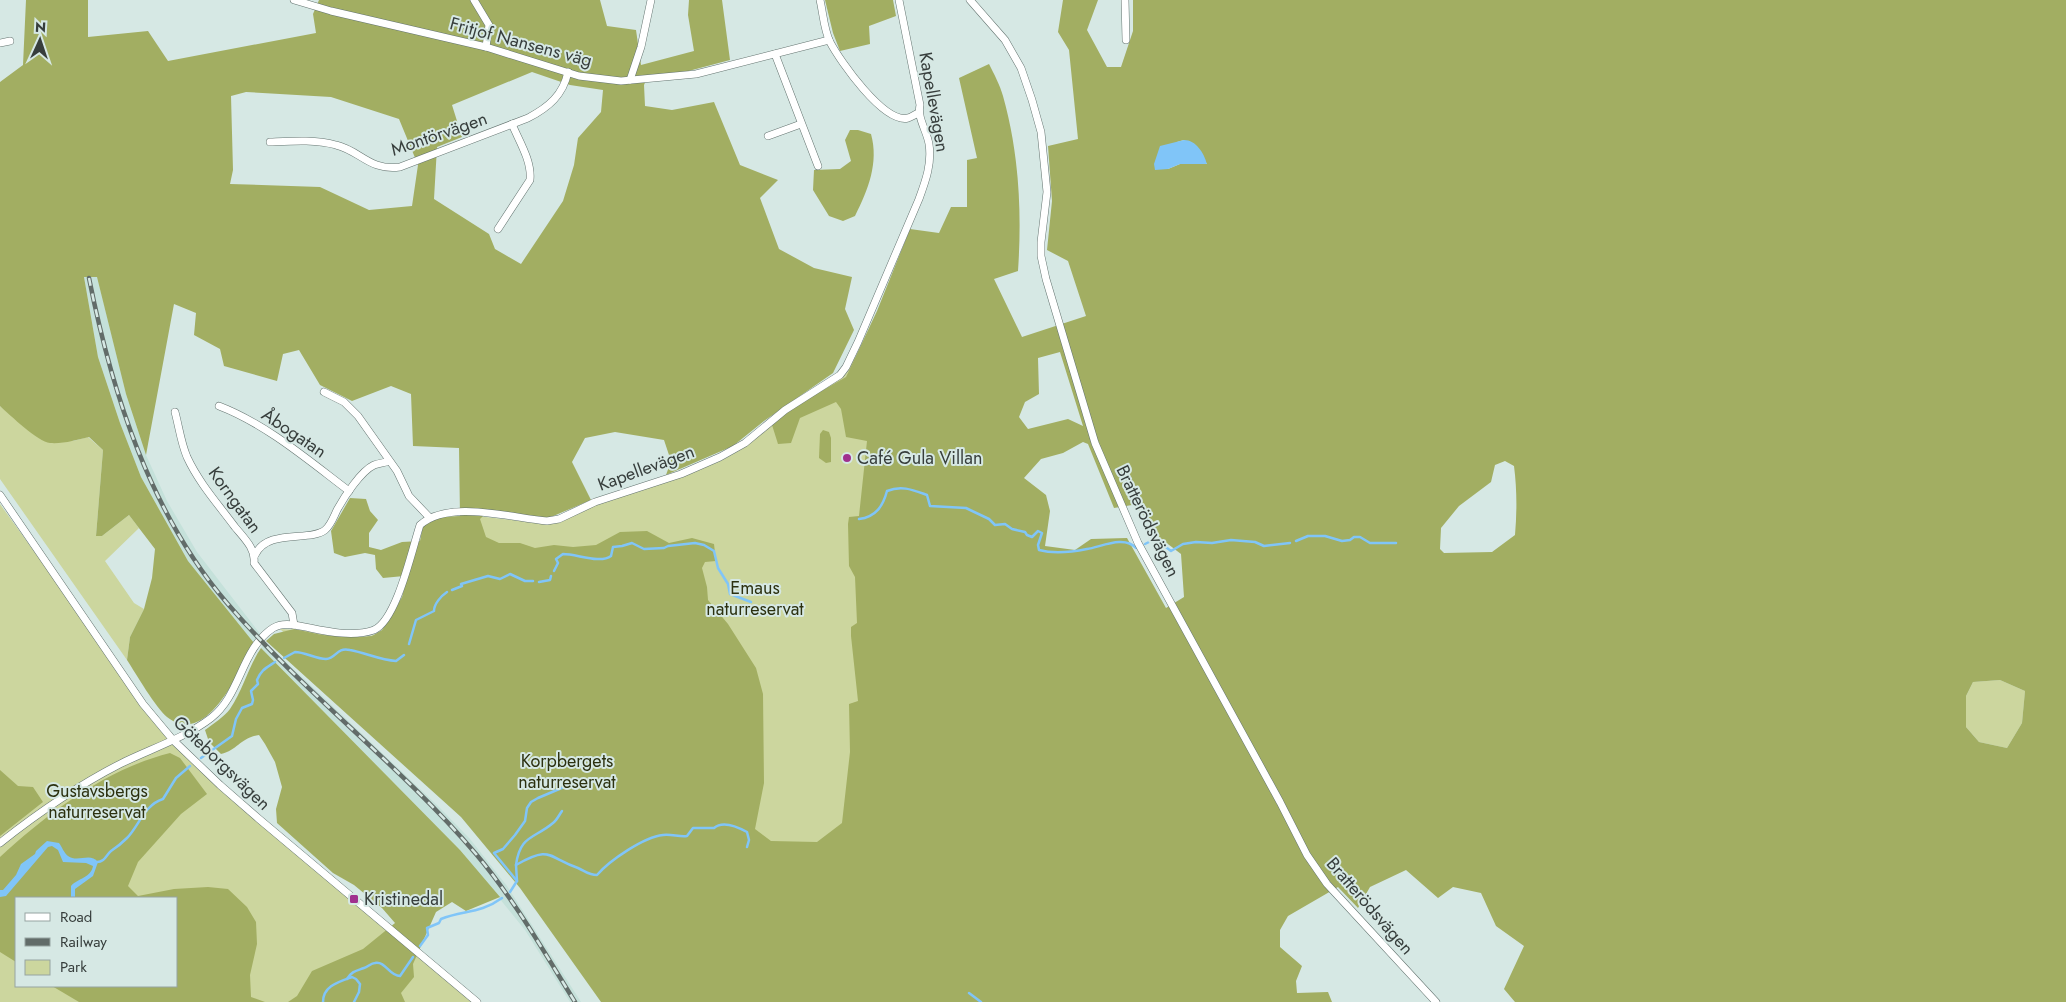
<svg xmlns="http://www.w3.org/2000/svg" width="2066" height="1002" font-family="Jost,sans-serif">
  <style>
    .built { fill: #c5e1da }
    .green { fill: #ccd69e; fill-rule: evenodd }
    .forest { fill: #a2ae62; fill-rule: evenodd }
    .water { fill: #80c5f8 }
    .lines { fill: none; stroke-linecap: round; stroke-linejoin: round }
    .stream { stroke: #80c5f8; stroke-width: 2.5 }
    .minor-casing { stroke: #647470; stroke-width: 8 }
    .minor { stroke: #fff; stroke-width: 7 }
    .rail-casing { stroke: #626c69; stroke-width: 4.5 }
    .rail { stroke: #d6e8e4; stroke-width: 2.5; stroke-dasharray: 8; stroke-linecap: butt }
    .poi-dot { fill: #a0308e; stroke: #d6e8e4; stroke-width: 2 }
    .labels { text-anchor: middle; stroke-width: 4; stroke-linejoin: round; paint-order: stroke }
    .street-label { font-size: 18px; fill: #373e3c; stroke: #d6e8e4 }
    .poi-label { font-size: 18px; fill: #373e3c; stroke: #d6e8e4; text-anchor: start }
    .park-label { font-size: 18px; fill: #2c3110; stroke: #d6e8e4 }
  </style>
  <rect width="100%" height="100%" fill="#d6e8e4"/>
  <g class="built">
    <path d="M 97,276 L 126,394 L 146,455 L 167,501 L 197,552 L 261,635 L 254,643 L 188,561 L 141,477 L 120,423 L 98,357 L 84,277 Z"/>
    <path d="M 265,642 L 439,807 L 470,839 L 507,886 L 581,1002 L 570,1002 L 525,930 L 460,850 L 261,648 Z"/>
  </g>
  <g class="green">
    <path d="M 884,357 L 888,851 L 526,880 L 332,677 L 280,629 L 320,631 L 363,638 L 387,631 L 477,516 L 546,524 L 599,504 L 697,471 L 726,458 L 743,448 L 790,408 L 832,382 L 853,358 Z"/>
    <path d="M 0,406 L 30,431 L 73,441 L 88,437 L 103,450 L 96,536 L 102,536 L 129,515 L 139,528 L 105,561 L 134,603 L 144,609 L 130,637 L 127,660 L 0,479 Z"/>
    <path d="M 0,504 L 161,728 L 185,755 L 473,1002 L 0,1002 ZM 16,898 L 176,898 L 176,986 L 16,986 Z"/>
    <path d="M 2000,680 L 2025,691 L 2022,723 L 2007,748 L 1979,742 L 1966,727 L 1966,696 L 1973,682 Z"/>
  </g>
  <g class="forest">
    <path d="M 26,0 L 88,0 L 88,37 L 148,31 L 168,61 L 316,33 L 313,14 L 319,0 L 600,0 L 607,26 L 636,30 L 641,65 L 694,51 L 688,15 L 689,0 L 722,0 L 730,60 L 681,73 L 647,78 L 644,85 L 645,106 L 672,110 L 714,102 L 740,165 L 778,180 L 760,198 L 779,249 L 814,268 L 852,277 L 845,309 L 854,330 L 833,373 L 764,421 L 733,446 L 666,475 L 671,461 L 664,440 L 615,432 L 585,438 L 572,462 L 591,500 L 551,517 L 533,518 L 489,510 L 480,519 L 486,537 L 499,543 L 520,543 L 535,548 L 554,545 L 573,547 L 596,545 L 620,532 L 647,531 L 669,543 L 692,538 L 714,544 L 716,561 L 705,562 L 702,568 L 707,587 L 708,600 L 728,624 L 756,668 L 763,694 L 764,783 L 755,829 L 771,841 L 817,842 L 842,823 L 850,752 L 849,704 L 858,701 L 851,636 L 851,627 L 857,623 L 855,577 L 849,566 L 848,524 L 849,517 L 859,516 L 867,441 L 846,437 L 841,409 L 836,402 L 800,418 L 791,443 L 778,444 L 772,425 L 790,409 L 846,377 L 877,311 L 910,229 L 939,233 L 951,207 L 967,207 L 967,160 L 977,158 L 959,78 L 989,64 C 994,74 1000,85 1003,96 C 1019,153 1022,212 1018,271 L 994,279 L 1022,337 L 1086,316 L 1068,261 L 1047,250 L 1052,201 L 1048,146 L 1078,139 L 1069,50 L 1058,32 L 1063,0 L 1098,0 L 1087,30 L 1107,67 L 1121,67 L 1133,31 L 1133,0 L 2066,0 L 2066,1002 L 1515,1002 L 1504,989 L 1524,946 L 1496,926 L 1481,893 L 1453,887 L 1438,898 L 1406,870 L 1370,887 L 1358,908 L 1338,887 L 1288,916 L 1280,930 L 1280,947 L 1302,966 L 1296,981 L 1297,993 L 1328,992 L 1332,1002 L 601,1002 L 520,888 L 461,817 L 266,641 L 274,634 L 294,629 L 322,635 L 358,637 L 372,636 L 382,630 L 387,623 L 402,597 L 406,581 L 404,576 L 383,578 L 376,569 L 375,555 L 365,553 L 345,557 L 334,553 L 331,531 L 350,498 L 366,499 L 370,511 L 378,520 L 369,533 L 369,547 L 381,550 L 402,542 L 420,541 L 423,525 L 437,517 L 460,516 L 459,448 L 413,446 L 411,394 L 391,386 L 352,401 L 320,385 L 299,350 L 283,354 L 277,381 L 224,366 L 220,349 L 194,335 L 196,313 L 174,304 L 146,455 L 126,394 L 97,277 L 84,277 L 98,357 L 120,423 L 141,477 L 188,561 L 254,643 C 240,669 207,749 167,717 C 156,708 136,674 127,660 L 130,637 L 144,609 L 152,578 L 155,549 L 129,515 L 102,536 L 96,536 L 103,450 L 89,437 C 77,440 63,444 50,443 C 38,442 10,415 0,406 L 0,82 L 23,65 ZM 532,72 L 570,85 L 603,90 L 601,112 L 578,138 L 574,165 L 563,201 L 521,264 L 495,249 L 489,234 L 434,199 L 437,147 L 462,137 L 452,105 ZM 246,92 L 331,97 L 399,119 L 418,165 L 412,206 L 369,210 L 320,187 L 230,184 L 233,170 L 231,96 ZM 1184,140 L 1207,164 L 1180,164 L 1168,169 L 1177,142 ZM 1060,352 L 1083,426 L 1068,419 L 1028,429 L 1019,417 L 1025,402 L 1039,394 L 1038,358 ZM 1083,442 L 1088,444 L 1114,508 L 1132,505 L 1149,520 L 1160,538 L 1181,554 L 1184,597 L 1166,608 L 1127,538 L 1091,539 L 1075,550 L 1045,546 L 1050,511 L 1046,495 L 1024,478 L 1041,459 L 1063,453 ZM 1505,461 L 1514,466 C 1517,489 1517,512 1515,535 L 1492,552 L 1444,553 L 1440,549 L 1441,528 L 1459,506 L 1491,482 L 1495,465 ZM 2000,680 L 2025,691 L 2022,723 L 2007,748 L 1979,742 L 1966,727 L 1966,696 L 1973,682 Z"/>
    <path d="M 825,0 L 893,0 L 896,16 L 869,26 L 870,44 L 840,51 L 833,33 Z"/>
    <path d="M 850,130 L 858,130 L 871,134 C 879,163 868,190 855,216 L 843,221 L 829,216 L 813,190 L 814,170 L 840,169 L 851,161 L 845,140 Z"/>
    <path d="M 823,430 L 829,432 L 831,438 L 831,462 L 826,463 L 819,458 L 820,434 Z"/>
    <path d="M 261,648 L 460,850 L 500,897 L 466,911 L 452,902 L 436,912 L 413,964 L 414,977 L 401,993 L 405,1002 L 288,1002 L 297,996 L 312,971 L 363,949 L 395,923 L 382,908 L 354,885 L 333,873 L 277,823 L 276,809 L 282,787 L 275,762 L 265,744 L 259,735 C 240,738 238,750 221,754 L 209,742 L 205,730 C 213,724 224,717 230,709 C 243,690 248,667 261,648 Z"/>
    <path d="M 170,753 L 180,758 L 207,794 L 181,814 L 138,862 L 128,886 L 138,896 L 174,889 L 208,887 L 228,889 L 247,907 L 256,922 L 257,944 L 250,975 L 251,997 L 265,1002 L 278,1002 L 79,1002 L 52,986 L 176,986 L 176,898 L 16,898 L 16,962 L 0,952 L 0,857 C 48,813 106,769 170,753 Z"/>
    <path d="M 0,770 L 18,786 L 33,787 L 43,802 L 0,836 Z"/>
  </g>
  <g class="water">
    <path d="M 1184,140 C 1196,140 1204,153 1207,164 L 1180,164 L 1168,169 L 1155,170 L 1154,164 L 1160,146 Z"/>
    <path d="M 47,841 L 59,843 C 62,847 64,853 68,856 C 78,863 90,852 98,862 L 93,876 L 75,889 L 75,898 L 71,898 L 71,886 C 78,878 91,878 93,866 L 86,863 L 63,862 L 58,850 L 52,846 L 48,847 L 6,896 L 0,897 L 0,890 L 3,890 L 16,875 L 21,864 L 35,854 L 36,851 Z"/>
  </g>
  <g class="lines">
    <g class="stream">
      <path d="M 859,519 C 876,517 883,506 887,491 C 902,485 913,490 927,495 L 930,506 L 966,508 L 989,519 L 995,525 L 1005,524 L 1012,529 L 1025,532 L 1027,535 L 1032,537 L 1038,531 L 1042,533 L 1038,545 L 1039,550 C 1054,554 1072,552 1087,549 C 1101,547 1124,535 1136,548"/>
      <path d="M 1296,541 L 1308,536 L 1325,536 L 1342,541 L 1350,540 L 1354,537 L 1360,537 L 1370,543 L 1396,543"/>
      <path d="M 1145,544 L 1155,539 L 1171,551 L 1183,544 L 1196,542 L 1212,543 L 1231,540 L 1255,542 L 1264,546 L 1290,543"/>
      <path d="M 554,571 L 558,563 L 556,559 L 563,554 C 577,554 600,564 611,556 L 613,547 L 622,546 L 632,543 L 644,549 L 664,548 L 668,546 L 695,543 L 704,545 L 714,551 L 718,568 L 728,584 L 730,594 L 751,602"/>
      <path d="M 539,582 L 550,580 L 551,576"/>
      <path d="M 452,590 L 462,586 L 461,584 L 488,576 L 500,579 L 510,574 L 525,581 L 533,581"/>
      <path d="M 409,644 L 416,620 L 434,611 C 434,604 441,596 447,592"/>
      <path d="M 284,658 L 295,652 C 305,652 316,659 326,659 C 337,658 336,647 350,650 C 366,653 380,660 396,661 L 404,655"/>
      <path d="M 201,758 L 232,736 L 236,719 L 242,708 L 252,704 L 253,700 L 251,691 L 258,684 L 257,680 C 261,670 266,668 275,662"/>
      <path d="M 97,862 C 105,862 106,855 111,851 C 117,847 122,843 127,838 C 139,826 144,805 163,799 L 176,778 L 190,766"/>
      <path d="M 516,865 C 520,835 534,839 553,823 C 557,820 559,815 562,811"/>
      <path d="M 517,881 L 494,853 L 503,849 L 515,835 L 525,821 L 527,808 L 531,802 L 538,798 L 564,787"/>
      <path d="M 510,892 L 517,881 L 516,865 C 551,845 547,857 578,868 C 585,871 589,875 597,875 C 610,860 644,837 663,835 C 672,834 679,837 687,836 L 693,828 L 714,828 C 723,820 738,827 747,832 L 749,840 L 747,847"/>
      <path d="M 420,946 L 428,935 L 427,928 L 439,923 L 441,919 C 463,910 480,914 502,898"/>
      <path d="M 347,979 C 352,971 356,971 364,968 C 368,967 371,963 375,963 C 386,961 389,976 400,976 L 413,957"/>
      <path d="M 969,993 L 981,1002"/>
      <path d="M 323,1002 C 323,986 338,982 352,977 L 356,979 L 360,984 L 359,992 L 354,1002"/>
    </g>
    <defs>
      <g id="minor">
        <path d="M 294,0 L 331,11 L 486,47 L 579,76 L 621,81 L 696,74 L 829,40"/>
        <path d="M 474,0 L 489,25 L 486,47"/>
        <path d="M 820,0 C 823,13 824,30 830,42 C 840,61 884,124 908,118 C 912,117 915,114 919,113"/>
        <path d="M 970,0 L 1005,40 L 1021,68 L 1032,100 L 1041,132 L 1047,192 L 1041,242 L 1041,256 L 1046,279 L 1095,443 L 1138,543 L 1280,802 L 1307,855 L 1327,884 L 1436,1002"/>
        <path d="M 1125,0 L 1126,40"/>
        <path d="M 0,43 L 10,41"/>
        <path d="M 775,54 L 818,166"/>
        <path d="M 630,80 L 641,47 L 651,0"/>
        <path d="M 768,136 L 801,124"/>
        <path d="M 270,142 C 291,141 315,139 336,145 C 361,151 369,171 400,167 L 528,118 C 549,107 563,95 568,72"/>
        <path d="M 498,229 L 530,180 C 532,161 519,141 512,124"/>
        <path d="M 324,392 L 344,402 L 358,416 L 397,471 L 409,496 L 429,517"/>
        <path d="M 219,406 C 266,424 308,460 349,491"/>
        <path d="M 175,412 C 179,427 181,443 187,457 C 199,483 218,504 235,527 C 244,538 256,549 254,563 L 292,613 L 294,625"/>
        <path d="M 0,495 L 143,704 L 173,740 L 220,785 L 259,819 L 477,1002"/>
        <path d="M 255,555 C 267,528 310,542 325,530 C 331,525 334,516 337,510 C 344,497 361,471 374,465 C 379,463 385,463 389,461"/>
        <path d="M 0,843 C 38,813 77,786 120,764 C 150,749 185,738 211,718 C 241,695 241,649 273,628 C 284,621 298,626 310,628 C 329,632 354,637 374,630 C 397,620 412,549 420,525 C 449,499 511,518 547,521 L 559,519 L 595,502 L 681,474 L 720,457 L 745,443 L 785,410 L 840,375 L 846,367 L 858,342 L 919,199 C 926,180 932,163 929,144 C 927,131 917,118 920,105 L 899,0"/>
      </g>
    </defs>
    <use href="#minor" class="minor-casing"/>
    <use href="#minor" class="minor"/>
    <defs>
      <path id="rail" d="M 89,278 C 112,393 150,513 227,603 C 304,693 399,764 476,854 C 514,899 544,952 575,1002"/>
    </defs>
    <use href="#rail" class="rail-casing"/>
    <use href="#rail" class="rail"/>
  </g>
  <g class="poi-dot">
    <circle cx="847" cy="458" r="5"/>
    <rect x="349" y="894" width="10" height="10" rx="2.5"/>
  </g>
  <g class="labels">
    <g class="street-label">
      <text transform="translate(521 42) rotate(15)" y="6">Fritjof Nansens väg</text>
      <text transform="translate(934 102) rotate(80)" y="6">Kapellevägen</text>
      <text transform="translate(439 134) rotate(-19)" y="6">Montörvägen</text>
      <text transform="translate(294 433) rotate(34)" y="6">Åbogatan</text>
      <text transform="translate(646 468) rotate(-20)" y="6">Kapellevägen</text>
      <text transform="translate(235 500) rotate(54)" y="6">Korngatan</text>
      <text transform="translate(1148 521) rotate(64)" y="6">Bratterödsvägen</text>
      <text transform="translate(222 763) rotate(44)" y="6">Göteborgsvägen</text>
      <text transform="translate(1370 906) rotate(49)" y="6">Bratterödsvägen</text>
    </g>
    <g class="poi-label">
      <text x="857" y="464">Café Gula Villan</text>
      <text x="364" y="905">Kristinedal</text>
    </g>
    <g class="park-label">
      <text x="755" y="594">Emaus<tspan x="755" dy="21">naturreservat</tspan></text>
      <text x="567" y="767">Korpbergets<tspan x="567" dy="21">naturreservat</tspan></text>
      <text x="97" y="797">Gustavsbergs<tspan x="97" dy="21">naturreservat</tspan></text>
    </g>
  </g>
  <rect x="15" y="897" width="162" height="90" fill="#d6e8e4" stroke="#96a4a1"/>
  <rect x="25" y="913" width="25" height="8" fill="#ffffff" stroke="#96a4a1"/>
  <text x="60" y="922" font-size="15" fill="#373e3c">Road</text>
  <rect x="25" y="938" width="25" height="8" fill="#626c69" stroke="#96a4a1"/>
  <text x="60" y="947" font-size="15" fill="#373e3c">Railway</text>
  <rect x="25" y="960" width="25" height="15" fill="#ccd69e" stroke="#96a4a1"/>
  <text x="60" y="972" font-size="15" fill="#373e3c">Park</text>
  <g transform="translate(40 40) rotate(3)" stroke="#d6e8e4" stroke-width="4" paint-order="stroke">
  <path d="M0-4L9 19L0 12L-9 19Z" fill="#373e3c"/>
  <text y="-8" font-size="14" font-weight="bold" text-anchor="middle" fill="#373e3c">N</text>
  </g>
</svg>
